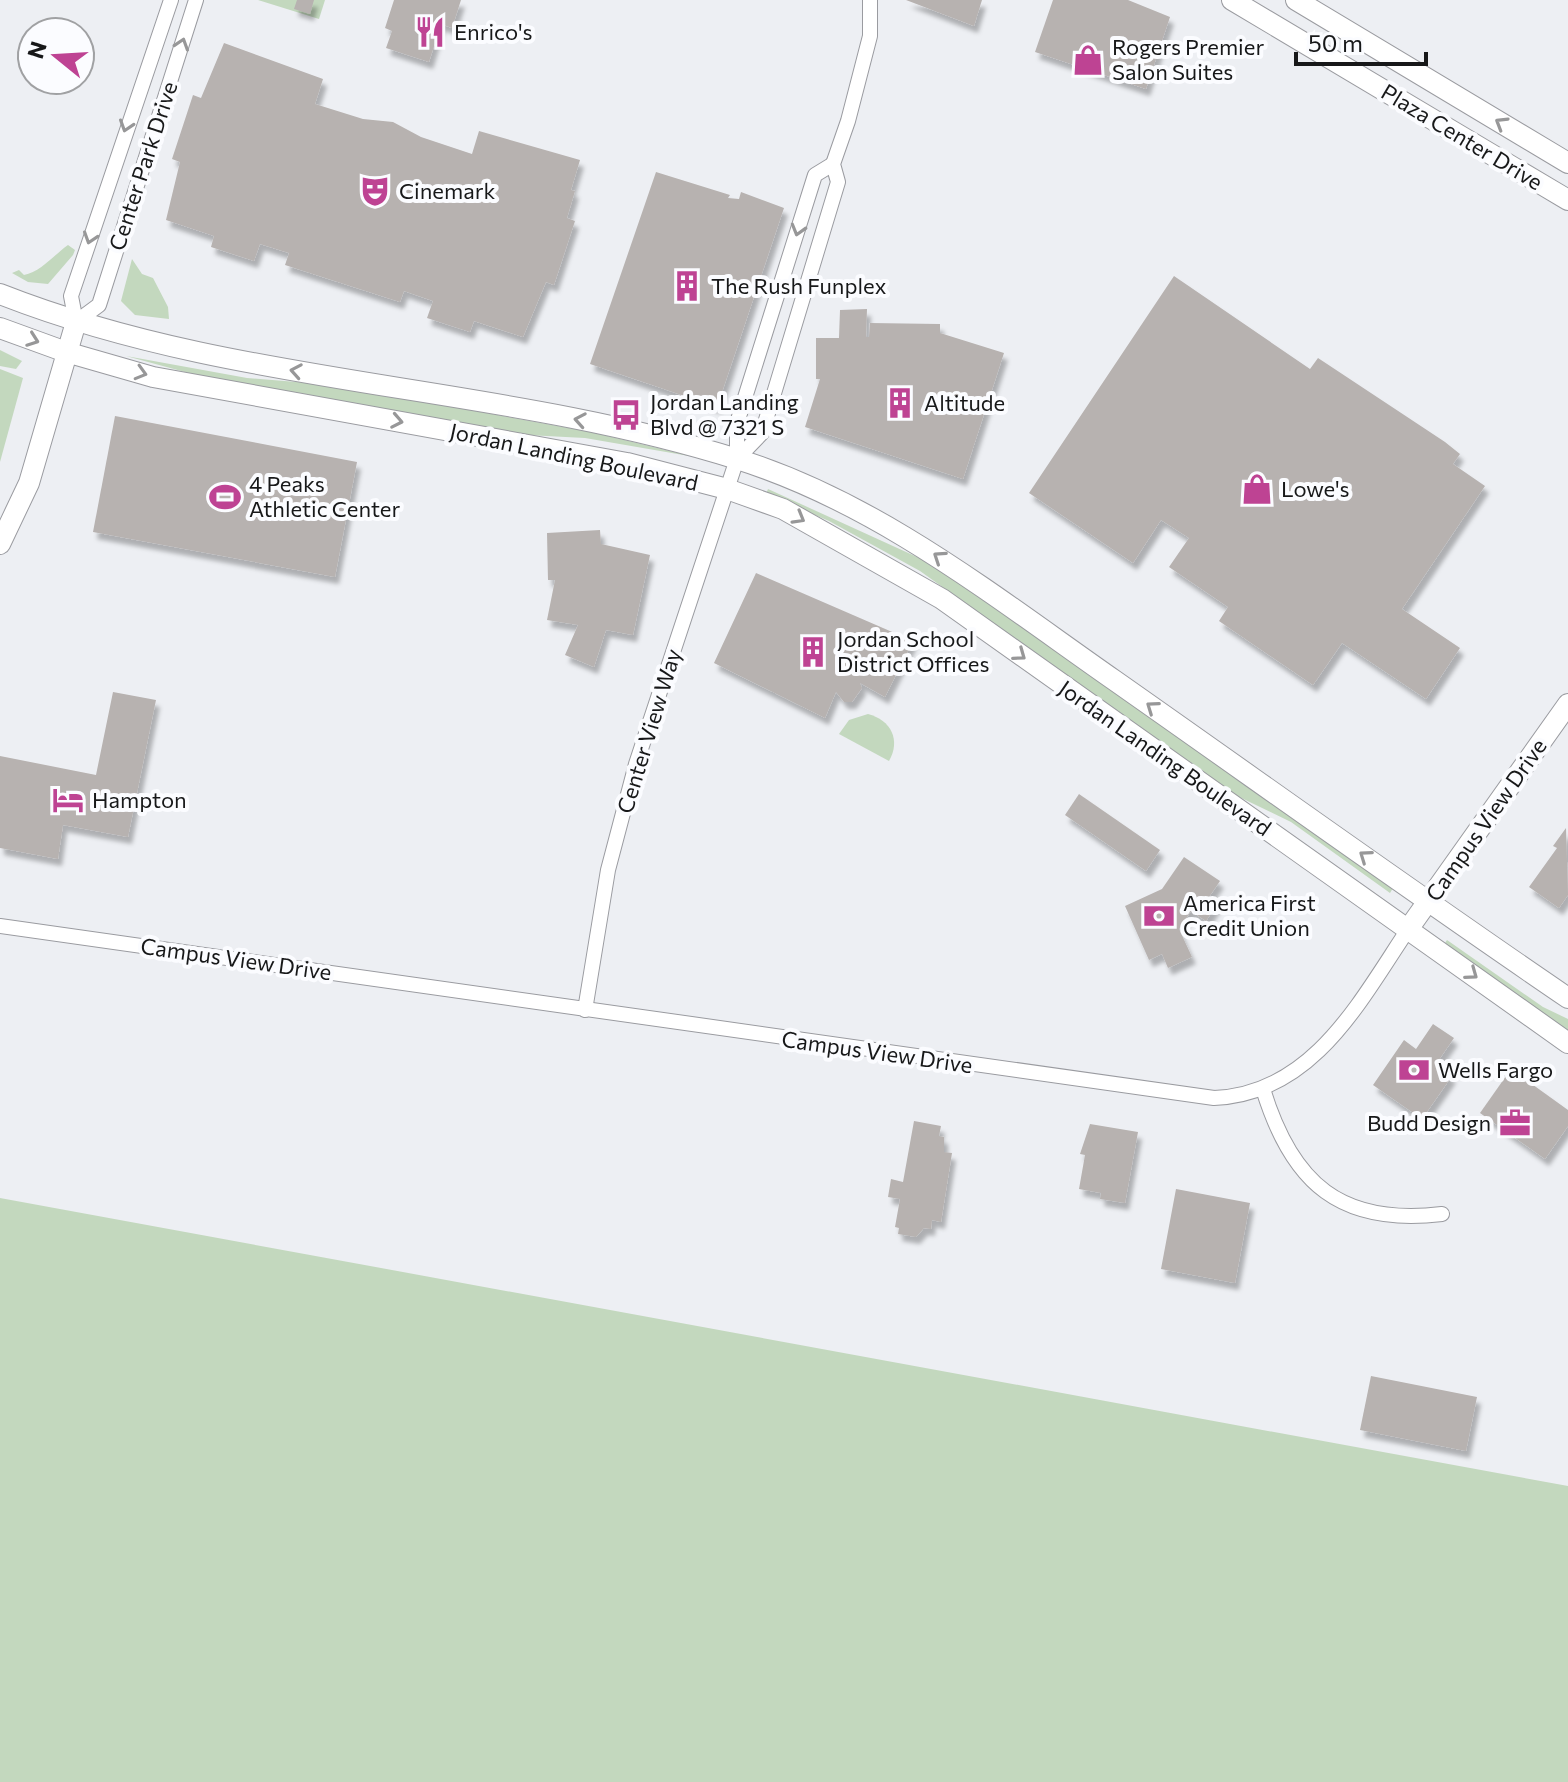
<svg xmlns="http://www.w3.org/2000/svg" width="1568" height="1782" font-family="Commissioner,sans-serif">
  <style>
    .green { fill: #c3d8be }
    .building { fill: #b7b2b0; filter: url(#shadow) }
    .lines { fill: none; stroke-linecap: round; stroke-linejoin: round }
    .street-casing { stroke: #9a9ba0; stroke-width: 16 }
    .secondary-casing { stroke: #9a9ba0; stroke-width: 22 }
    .street { stroke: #fff; stroke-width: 14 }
    .secondary { stroke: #fff; stroke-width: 20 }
    .oneway { stroke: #979798 }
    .labels { text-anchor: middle; stroke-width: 8; stroke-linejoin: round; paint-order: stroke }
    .poi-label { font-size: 22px; fill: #171819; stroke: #fbfcff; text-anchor: start }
    .street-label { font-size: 22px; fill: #171819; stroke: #fbfcff }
  </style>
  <defs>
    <filter id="shadow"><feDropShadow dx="4" dy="7" stdDeviation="2" flood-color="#0004"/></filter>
  </defs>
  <rect width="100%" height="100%" fill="#edeff3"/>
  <g class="green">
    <path d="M 258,0 L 325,0 L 319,19 Z"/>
    <path d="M 68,245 L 75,250 L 73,255 L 48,284 L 28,282 L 12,273 L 19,270 L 24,275 C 41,272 56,253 68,245 Z"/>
    <path d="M 132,259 L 142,274 L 153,278 L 168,307 L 169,319 L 135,315 L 121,301 Z"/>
    <path d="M 0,350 L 22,361 L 16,369 L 0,366 Z"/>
    <path d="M 126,356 L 247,378 L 333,385 L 591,432 L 695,457 L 585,438 L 527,435 L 196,375 Z"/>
    <path d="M 0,369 L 23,378 L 0,462 Z"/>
    <path d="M 768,489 L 939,567 L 1393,888 L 1390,893 L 1291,822 L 1233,794 L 920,571 L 829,521 L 766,494 Z"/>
    <path d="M 868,714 C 891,720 901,740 889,761 L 839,734 L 849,720 Z"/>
    <path d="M 1447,940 L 1543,1007 L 1568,1019 L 1568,1032 L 1445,943 Z"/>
    <path d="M 0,1198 L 1568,1486 L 1568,1782 L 0,1782 Z"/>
  </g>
  <g class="building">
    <path d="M 297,0 L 314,0 L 310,14 L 294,9 Z"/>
    <path d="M 394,0 L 461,0 L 452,28 L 441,24 L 429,62 L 386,48 L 392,31 L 385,28 Z"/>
    <path d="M 906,0 L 982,0 L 974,26 Z"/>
    <path d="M 1053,0 L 1128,0 L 1170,17 L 1146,89 L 1035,52 Z"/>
    <path d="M 224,43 L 323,79 L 315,104 L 363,119 L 393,122 L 421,137 L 472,154 L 479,131 L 580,160 L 571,190 L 575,191 L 567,218 L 575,221 L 554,285 L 546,282 L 523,337 L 474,321 L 470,332 L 427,318 L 433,301 L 404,291 L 400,302 L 285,265 L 289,253 L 260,244 L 254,261 L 211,247 L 214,236 L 166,220 L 180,162 L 172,159 L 193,95 L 201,98 Z"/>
    <path d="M 656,172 L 730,195 L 728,198 L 739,199 L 741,192 L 784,208 L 717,407 L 590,364 Z"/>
    <path d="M 1174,276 L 1310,369 L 1318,358 L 1445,442 L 1460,454 L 1453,464 L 1485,486 L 1402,609 L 1460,648 L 1426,699 L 1342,643 L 1313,685 L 1219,621 L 1228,607 L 1169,567 L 1189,538 L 1161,520 L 1133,563 L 1029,493 Z"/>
    <path d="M 867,309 L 866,337 L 869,337 L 870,323 L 940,324 L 940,333 L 1004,353 L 963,479 L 805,427 L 820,379 L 816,379 L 816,338 L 839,338 L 840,310 Z"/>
    <path d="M 115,416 L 357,462 L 335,577 L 93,532 Z"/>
    <path d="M 600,530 L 601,544 L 650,555 L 633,635 L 606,630 L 594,667 L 565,655 L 578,625 L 547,620 L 555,580 L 548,580 L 547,533 Z"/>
    <path d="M 756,573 L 913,641 L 885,697 L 860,683 L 862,688 L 852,702 L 844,702 L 836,692 L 825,718 L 714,663 Z"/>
    <path d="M 113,692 L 156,700 L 128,837 L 63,825 L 58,859 L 0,848 L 0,756 L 96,775 Z"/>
    <path d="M 1079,794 L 1160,850 L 1146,871 L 1065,815 Z"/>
    <path d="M 1566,828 L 1568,895 L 1559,908 L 1529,887 L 1557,848 L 1553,846 Z"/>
    <path d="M 1184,857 L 1220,881 L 1209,897 L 1218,903 L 1206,921 L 1191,911 L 1179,929 L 1192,957 L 1168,968 L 1162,954 L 1149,960 L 1125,906 L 1162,889 Z"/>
    <path d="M 1433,1024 L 1454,1038 L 1436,1064 L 1452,1076 L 1422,1119 L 1373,1085 L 1404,1040 L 1416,1049 Z"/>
    <path d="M 1511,1069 L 1568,1110 L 1568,1126 L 1545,1159 L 1480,1113 Z"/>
    <path d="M 914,1121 L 941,1126 L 939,1136 L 944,1137 L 944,1152 L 952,1153 L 941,1222 L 932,1220 L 931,1229 L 924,1228 L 916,1237 L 898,1234 L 899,1228 L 895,1227 L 900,1199 L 888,1197 L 891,1179 L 903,1182 Z"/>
    <path d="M 1090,1124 L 1138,1132 L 1125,1203 L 1100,1199 L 1101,1193 L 1079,1189 L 1085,1155 L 1080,1154 Z"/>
    <path d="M 1176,1189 L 1250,1203 L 1235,1283 L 1161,1269 Z"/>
    <path d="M 1371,1376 L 1477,1397 L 1466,1451 L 1360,1430 Z"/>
  </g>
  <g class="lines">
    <defs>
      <g id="street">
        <path d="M 171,0 L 71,296 L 76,322 L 99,305 L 196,0"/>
        <path d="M 737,459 L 762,433 L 838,182 L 833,164 L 848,121 L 870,36 L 870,0"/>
        <path d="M 0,926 L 1214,1098 C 1313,1094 1360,1001 1409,928"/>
        <path d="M 585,1010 L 608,870 L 636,764 L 737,459 L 737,423 L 815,175 L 833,164"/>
        <path d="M 1263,1089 C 1292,1184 1341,1226 1442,1214"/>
      </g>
      <g id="secondary">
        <path d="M 1232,0 L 1568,200"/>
        <path d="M 1296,0 L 1568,163"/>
        <path d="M 0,294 C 236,387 496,383 737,459 C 878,503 995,597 1114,680 C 1265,786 1415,894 1568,998"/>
        <path d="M 0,328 L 66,352 L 153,377 L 627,463 L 727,489 L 783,509 L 942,599 L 1568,1043"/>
        <path d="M 0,544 L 29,483 L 76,322"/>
        <path d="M 1409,928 L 1568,704"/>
      </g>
    </defs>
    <use href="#street" class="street-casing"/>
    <use href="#secondary" class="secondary-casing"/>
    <use href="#street" class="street"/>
    <use href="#secondary" class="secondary"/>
  </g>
  <defs><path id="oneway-chevron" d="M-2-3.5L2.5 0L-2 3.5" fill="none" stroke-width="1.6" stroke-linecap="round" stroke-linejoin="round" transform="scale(2)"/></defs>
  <g class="oneway">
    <use href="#oneway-chevron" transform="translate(182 44) rotate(-72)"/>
    <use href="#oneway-chevron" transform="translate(1501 123) rotate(-149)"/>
    <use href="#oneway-chevron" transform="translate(126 126) rotate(108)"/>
    <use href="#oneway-chevron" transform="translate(798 230) rotate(106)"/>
    <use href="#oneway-chevron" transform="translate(90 238) rotate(108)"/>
    <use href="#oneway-chevron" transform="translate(33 340) rotate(20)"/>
    <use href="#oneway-chevron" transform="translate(296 371) rotate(-170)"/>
    <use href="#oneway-chevron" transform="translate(141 373) rotate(16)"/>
    <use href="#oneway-chevron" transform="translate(580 420) rotate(-170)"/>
    <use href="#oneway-chevron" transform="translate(397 421) rotate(11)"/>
    <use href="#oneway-chevron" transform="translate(799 518) rotate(30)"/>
    <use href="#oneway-chevron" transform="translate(939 557) rotate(-146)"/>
    <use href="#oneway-chevron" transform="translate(1020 655) rotate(36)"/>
    <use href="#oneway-chevron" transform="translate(1152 707) rotate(-145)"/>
    <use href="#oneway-chevron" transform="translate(1365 856) rotate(-145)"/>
    <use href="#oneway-chevron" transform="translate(1472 974) rotate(36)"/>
  </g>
  <defs>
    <symbol id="restaurant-bare" viewBox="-9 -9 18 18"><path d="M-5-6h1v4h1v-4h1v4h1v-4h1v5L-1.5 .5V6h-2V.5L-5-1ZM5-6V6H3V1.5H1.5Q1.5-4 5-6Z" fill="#be4393" stroke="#fbfcff" stroke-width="2.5" paint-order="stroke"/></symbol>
    <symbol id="shop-bare" viewBox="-9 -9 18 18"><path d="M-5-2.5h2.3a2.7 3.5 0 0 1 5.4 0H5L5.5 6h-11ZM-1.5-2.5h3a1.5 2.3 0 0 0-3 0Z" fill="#be4393" stroke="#fbfcff" stroke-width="2.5" paint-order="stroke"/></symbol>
    <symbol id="theatre-bare" viewBox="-9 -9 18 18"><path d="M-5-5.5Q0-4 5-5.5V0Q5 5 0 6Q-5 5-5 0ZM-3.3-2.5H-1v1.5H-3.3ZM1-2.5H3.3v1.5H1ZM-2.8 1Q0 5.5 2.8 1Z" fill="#be4393" stroke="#fbfcff" stroke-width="2.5" paint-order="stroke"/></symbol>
    <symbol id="building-bare" viewBox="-9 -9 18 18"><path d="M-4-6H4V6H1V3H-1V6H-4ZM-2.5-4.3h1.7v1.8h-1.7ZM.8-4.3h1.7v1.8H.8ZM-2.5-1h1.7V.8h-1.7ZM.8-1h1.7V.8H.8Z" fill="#be4393" stroke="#fbfcff" stroke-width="2.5" paint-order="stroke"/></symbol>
    <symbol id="bus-bare" viewBox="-9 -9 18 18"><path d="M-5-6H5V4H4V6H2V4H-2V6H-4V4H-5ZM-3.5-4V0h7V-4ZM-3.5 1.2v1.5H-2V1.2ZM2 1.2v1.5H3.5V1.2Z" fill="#be4393" stroke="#fbfcff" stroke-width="2.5" paint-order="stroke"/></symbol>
    <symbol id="stadium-bare" viewBox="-9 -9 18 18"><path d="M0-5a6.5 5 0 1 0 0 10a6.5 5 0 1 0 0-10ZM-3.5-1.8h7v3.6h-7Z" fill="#be4393" stroke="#fbfcff" stroke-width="2.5" paint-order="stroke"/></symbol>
    <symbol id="hotel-bare" viewBox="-9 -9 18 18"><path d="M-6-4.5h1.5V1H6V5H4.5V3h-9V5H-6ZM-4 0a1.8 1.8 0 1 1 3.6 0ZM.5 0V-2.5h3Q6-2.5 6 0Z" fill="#be4393" stroke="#fbfcff" stroke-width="2.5" paint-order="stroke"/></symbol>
    <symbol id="bank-bare" viewBox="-9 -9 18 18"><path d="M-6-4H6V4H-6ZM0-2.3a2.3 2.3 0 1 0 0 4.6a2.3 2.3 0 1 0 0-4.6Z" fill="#be4393" stroke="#fbfcff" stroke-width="2.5" paint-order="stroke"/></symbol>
    <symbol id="office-bare" viewBox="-9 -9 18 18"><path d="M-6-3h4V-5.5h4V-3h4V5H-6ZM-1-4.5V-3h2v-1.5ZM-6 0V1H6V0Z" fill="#be4393" stroke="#fbfcff" stroke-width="2.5" paint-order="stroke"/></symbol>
  </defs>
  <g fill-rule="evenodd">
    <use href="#restaurant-bare" x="408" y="10" width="44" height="44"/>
    <use href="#shop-bare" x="1066" y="38" width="44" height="44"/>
    <use href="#theatre-bare" x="353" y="169" width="44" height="44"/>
    <use href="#building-bare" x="665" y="264" width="44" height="44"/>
    <use href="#building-bare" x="878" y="381" width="44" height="44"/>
    <use href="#bus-bare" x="604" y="393" width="44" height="44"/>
    <use href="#shop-bare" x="1235" y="467" width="44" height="44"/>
    <use href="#stadium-bare" x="203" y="475" width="44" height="44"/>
    <use href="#building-bare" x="791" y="630" width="44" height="44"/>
    <use href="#hotel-bare" x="46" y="778" width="44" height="44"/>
    <use href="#bank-bare" x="1137" y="894" width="44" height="44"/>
    <use href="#bank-bare" x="1392" y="1048" width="44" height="44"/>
    <use href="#office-bare" x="1493" y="1101" width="44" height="44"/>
  </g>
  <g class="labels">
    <g class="poi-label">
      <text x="454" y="40">Enrico's</text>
      <text x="1112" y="55">Rogers Premier<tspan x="1112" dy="25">Salon Suites</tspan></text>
      <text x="399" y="199">Cinemark</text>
      <text x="711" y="294">The Rush Funplex</text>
      <text x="650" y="410">Jordan Landing<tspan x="650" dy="25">Blvd @ 7321 S</tspan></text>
      <text x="924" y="411">Altitude</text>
      <text x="249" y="492">4 Peaks<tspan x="249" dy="25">Athletic Center</tspan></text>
      <text x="1281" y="497">Lowe's</text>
      <text x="837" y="647">Jordan School<tspan x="837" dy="25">District Offices</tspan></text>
      <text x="92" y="808">Hampton</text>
      <text x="1183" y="911">America First<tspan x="1183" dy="25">Credit Union</tspan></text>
      <text x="1438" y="1078">Wells Fargo</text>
      <text x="1491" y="1131" text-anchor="end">Budd Design</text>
    </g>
    <g class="street-label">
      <text transform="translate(1462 137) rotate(31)" y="8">Plaza Center Drive</text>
      <text transform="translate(143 166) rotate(-72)" y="8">Center Park Drive</text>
      <text transform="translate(574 457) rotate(12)" y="8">Jordan Landing Boulevard</text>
      <text transform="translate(649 731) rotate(-73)" y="8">Center View Way</text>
      <text transform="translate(1165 758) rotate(35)" y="8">Jordan Landing Boulevard</text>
      <text transform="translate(1486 820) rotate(-55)" y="8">Campus View Drive</text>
      <text transform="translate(236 959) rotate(8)" y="8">Campus View Drive</text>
      <text transform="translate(877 1052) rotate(8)" y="8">Campus View Drive</text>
    </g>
  </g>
  <g transform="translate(56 56) rotate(288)"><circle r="38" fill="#fbfcff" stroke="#a0a1a3" stroke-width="2"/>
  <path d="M0-6L14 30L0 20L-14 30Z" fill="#be4393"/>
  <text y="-12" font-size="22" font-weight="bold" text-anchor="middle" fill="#171819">N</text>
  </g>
  <path d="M1296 52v12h130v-12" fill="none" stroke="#171819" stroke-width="4"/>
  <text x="1308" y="52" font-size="24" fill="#171819" stroke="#fbfcff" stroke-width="6" paint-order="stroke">50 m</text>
</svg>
